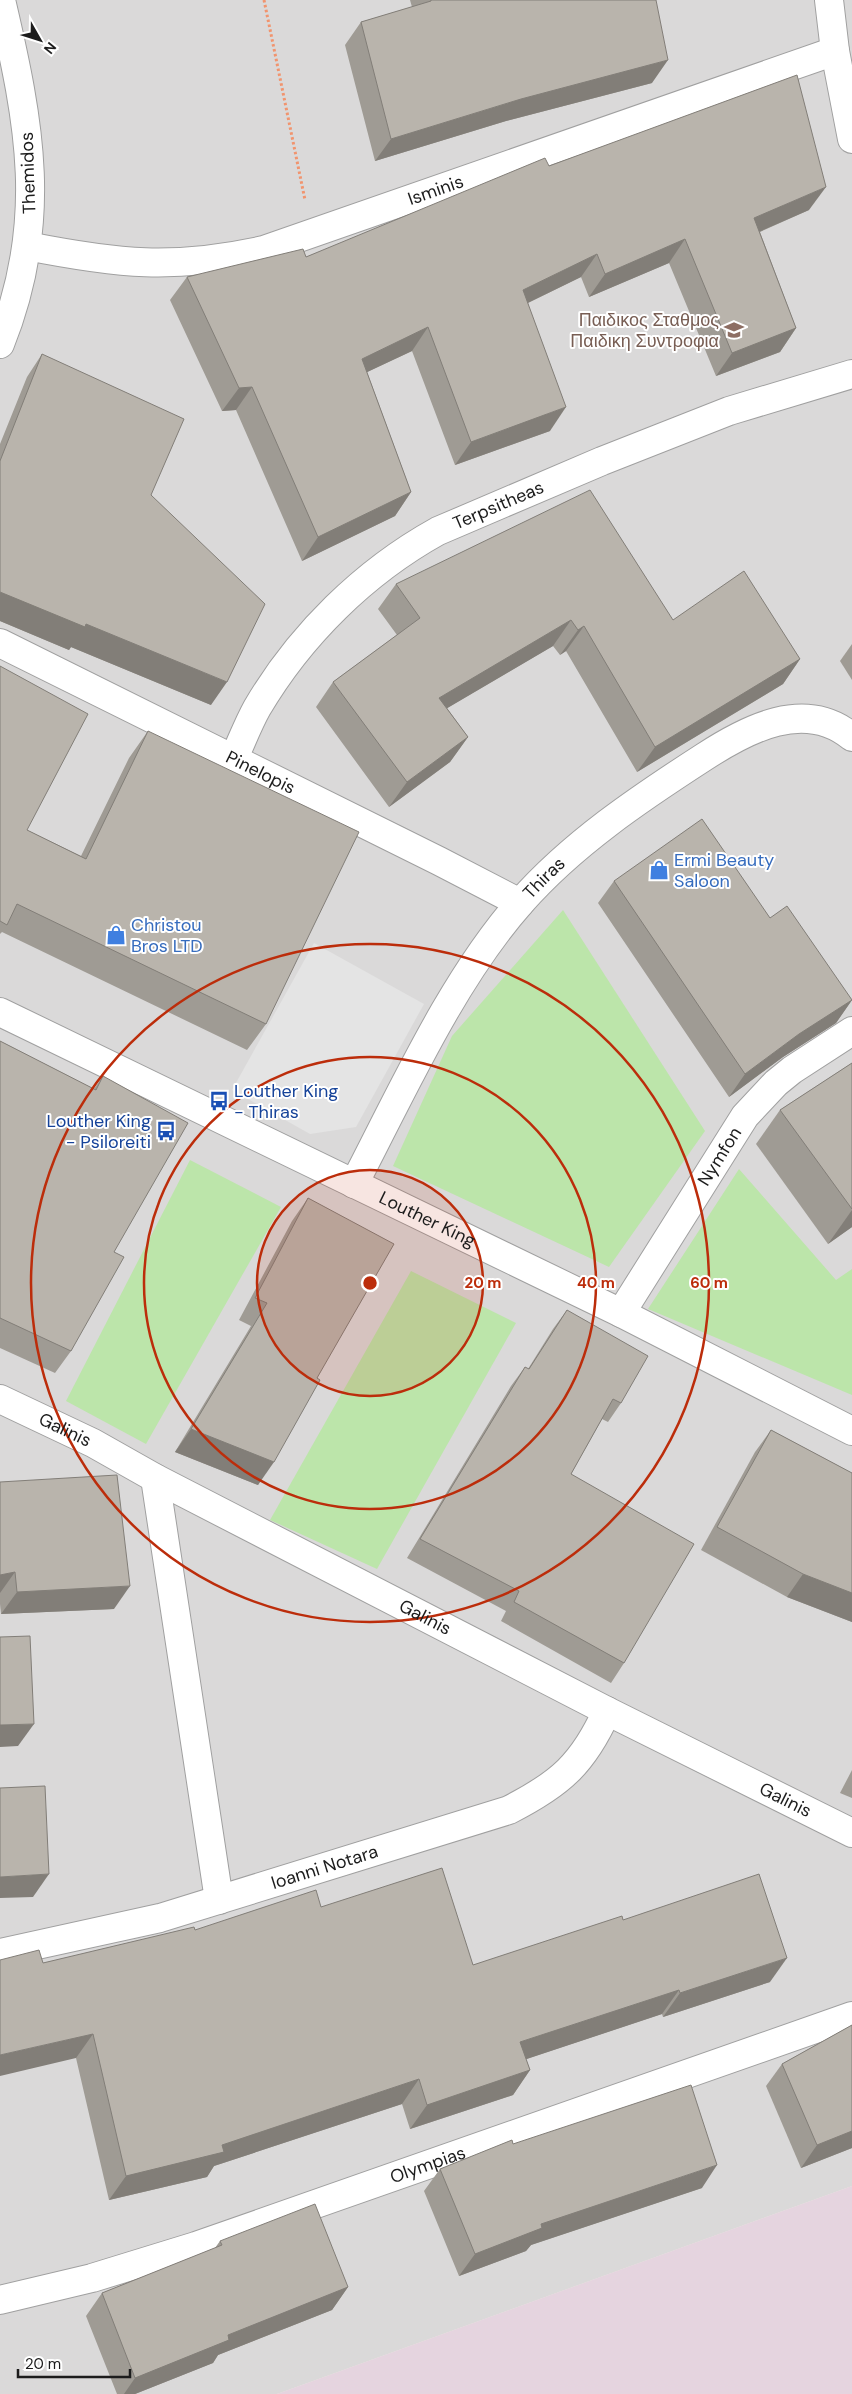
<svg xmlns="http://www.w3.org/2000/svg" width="852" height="2394" font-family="'DM Sans',sans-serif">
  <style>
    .residential { fill: #dad9d9 }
    .industrial { fill: #e5d4df }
    .grass { fill: #bce5aa }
    .parking { fill: #e4e4e4 }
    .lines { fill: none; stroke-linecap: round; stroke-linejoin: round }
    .minor-casing { stroke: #a0a0a0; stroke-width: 30 }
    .tertiary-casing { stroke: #a0a0a0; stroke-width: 30 }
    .path { stroke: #f1946e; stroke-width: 3; stroke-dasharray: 2.5 2.5; stroke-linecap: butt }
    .minor { stroke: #fff; stroke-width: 28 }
    .tertiary { stroke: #fff; stroke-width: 28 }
    .wall { fill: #9f9b94 }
    .shaded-wall { fill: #827e78 }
    .building { fill: #b9b4ac; stroke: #827e78 }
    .ring { fill: none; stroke: #bc2d0b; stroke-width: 2.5 }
    .labels { text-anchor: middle; stroke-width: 4; stroke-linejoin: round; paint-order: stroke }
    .street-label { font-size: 18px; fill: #1c1c1c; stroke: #fff }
    .education-label { font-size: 18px; fill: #785e54; stroke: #fff; text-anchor: end }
    .shop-label { font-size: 18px; fill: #366cbe; stroke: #fff; text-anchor: start }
    .transit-label { font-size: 18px; fill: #164399; stroke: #fff; text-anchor: start }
    .centre { fill: #bc2d0b; stroke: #fff; stroke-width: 2.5 }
    .ring-label { font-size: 15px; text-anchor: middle; font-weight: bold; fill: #bc2d0b; stroke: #fff; stroke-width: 4; stroke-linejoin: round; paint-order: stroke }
  </style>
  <rect width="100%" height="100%" fill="#edebe2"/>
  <path class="residential" d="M 0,0 L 852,0 L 852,2186 L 277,2394 L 0,2394 Z"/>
  <path class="industrial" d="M 852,2186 L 852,2394 L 277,2394 Z"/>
  <g class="grass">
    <path d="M 563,910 L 705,1131 L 609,1267 L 393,1166 L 452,1036 Z"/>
    <path d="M 190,1160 L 281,1207 L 146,1444 L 66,1401 Z"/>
    <path d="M 739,1169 L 836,1280 L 852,1269 L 852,1395 L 648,1309 Z"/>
    <path d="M 411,1271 L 516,1323 L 377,1569 L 270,1520 Z"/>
  </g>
  <path class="parking" d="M 314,943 L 424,1004 L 356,1127 L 310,1134 L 232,1090 Z"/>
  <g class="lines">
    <defs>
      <g id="minor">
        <path d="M 829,0 L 835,51 L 852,139"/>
        <path id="s1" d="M 27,246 C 118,264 173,270 264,250 L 835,51"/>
        <path d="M 0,344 C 49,222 30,124 1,0"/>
        <path id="s2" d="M 0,643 L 439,861 L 520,903"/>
        <path id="s3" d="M 233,760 C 241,743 248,724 257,708 C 300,635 364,572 438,531 L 602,461 L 729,411 L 852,374"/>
        <path id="s4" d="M 354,1184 C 402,1092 452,980 521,902 C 572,844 639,799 704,757 C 747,729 805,698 852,737"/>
        <path id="s5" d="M 621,1313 L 745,1116 L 776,1083 L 792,1070 L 852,1031"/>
        <path id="s6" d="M 0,1399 L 93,1443 L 155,1478 L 607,1711 L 852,1833"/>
        <path d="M 155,1478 L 219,1900"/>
        <path id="s7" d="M 0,1953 L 160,1918 L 509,1810 C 560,1784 583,1764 607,1711"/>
        <path id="s8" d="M 0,2300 L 92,2278 L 196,2246 L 852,2016"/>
      </g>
      <g id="tertiary">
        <path id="s9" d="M 0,1012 L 621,1313 L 852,1431"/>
      </g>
    </defs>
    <use href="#minor" class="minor-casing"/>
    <use href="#tertiary" class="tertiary-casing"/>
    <path class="path" d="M 264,0 L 305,200"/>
    <use href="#minor" class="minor"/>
    <use href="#tertiary" class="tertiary"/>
  </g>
  <g class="wall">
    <path d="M 410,0 L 656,0 L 652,83 L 506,121 L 375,161 L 345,45 L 361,22 L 412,7 Z"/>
    <path d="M 549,166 L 809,210 L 760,232 L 796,328 L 780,352 L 716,376 L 669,263 L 589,297 L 581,277 L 528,303 L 550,431 L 455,465 L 412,351 L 367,372 L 411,492 L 395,516 L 302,561 L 236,410 L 222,411 L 170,300 L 187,277 L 306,257 Z"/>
    <path d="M 42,354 L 151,495 L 211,705 L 71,647 L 69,650 L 0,621 L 0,444 L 27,377 Z"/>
    <path d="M 396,584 L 673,620 L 800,659 L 783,684 L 637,772 L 566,651 L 560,655 L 553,646 L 447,708 L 468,737 L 450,762 L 389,807 L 316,707 L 333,682 L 397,635 L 378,609 Z"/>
    <path d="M 852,644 L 852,680 L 840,661 Z"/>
    <path d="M 0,666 L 27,830 L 81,856 L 129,758 L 148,731 L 266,1024 L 247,1050 L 2,932 L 0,934 Z"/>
    <path d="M 614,881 L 770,918 L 852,1000 L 836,1023 L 783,1057 L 729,1097 L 598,903 Z"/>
    <path d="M 0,1041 L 94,1089 L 103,1076 L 114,1252 L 71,1351 L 55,1373 L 0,1348 Z"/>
    <path d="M 852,1063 L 852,1227 L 828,1244 L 756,1144 L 780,1110 Z"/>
    <path d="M 308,1198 L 317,1378 L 258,1485 L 175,1452 L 251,1326 L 239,1320 L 292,1221 Z"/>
    <path d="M 567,1310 L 621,1403 L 608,1422 L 602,1419 L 571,1474 L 624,1663 L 611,1683 L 501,1621 L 506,1611 L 407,1558 L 511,1386 L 525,1367 L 528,1369 L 553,1329 Z"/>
    <path d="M 771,1430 L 852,1473 L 852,1622 L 787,1597 L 701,1550 L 755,1452 Z"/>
    <path d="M 0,1482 L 114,1609 L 1,1614 L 0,1604 Z"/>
    <path d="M 852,1770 L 852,1798 L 840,1793 Z"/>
    <path d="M 321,1907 L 473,1965 L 623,1920 L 770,1982 L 663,2017 L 662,2014 L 526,2059 L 530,2070 L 513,2095 L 410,2129 L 402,2104 L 214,2166 L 207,2177 L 109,2200 L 76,2058 L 43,1963 L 195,1930 Z"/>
    <path d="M 852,2025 L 852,2148 L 801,2168 L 766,2086 L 782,2064 Z"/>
    <path d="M 513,2144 L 702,2188 L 531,2245 L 526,2251 L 459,2276 L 424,2191 L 440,2169 Z"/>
    <path d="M 220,2241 L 348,2287 L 332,2310 L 218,2355 L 213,2363 L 135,2394 L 117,2394 L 86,2316 L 102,2293 L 215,2248 Z"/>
  </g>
  <g class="shaded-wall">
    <path d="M 668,60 L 652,83 L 506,121 L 375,161 L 391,139 L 521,99 Z"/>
    <path d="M 826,187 L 809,210 L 738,241 L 754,218 Z"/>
    <path d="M 685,239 L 669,263 L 589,297 L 605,274 Z"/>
    <path d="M 597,254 L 581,277 L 507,313 L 523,290 Z"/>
    <path d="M 428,327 L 412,351 L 346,382 L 362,359 Z"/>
    <path d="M 796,328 L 780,352 L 716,376 L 732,353 Z"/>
    <path d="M 252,387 L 236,410 L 222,411 L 239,388 Z"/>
    <path d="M 566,407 L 550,431 L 455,465 L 471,442 Z"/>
    <path d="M 411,492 L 395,516 L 302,561 L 318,537 Z"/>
    <path d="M 0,592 L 86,624 L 227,682 L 211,705 L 71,647 L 69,650 L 0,621 Z"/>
    <path d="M 571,620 L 553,646 L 422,723 L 439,698 Z"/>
    <path d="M 584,626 L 566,651 L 560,655 L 578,630 Z"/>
    <path d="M 800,659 L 783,684 L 637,772 L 655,747 Z"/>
    <path d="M 468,737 L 450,762 L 389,807 L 407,782 Z"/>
    <path d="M 852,1000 L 836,1023 L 783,1057 L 729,1097 L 745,1074 L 799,1034 Z"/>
    <path d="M 852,1210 L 852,1227 L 828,1244 Z"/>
    <path d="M 191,1429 L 274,1462 L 258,1485 L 175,1452 Z"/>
    <path d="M 15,1572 L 0,1593 L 0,1575 Z"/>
    <path d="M 803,1574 L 852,1593 L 852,1622 L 787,1597 Z"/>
    <path d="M 130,1586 L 114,1609 L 1,1614 L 17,1592 Z"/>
    <path d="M 34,1724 L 18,1746 L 0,1747 L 0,1725 Z"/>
    <path d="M 49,1874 L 33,1897 L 0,1898 L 0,1877 Z"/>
    <path d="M 787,1958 L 770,1982 L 663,2017 L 680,1993 Z"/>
    <path d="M 679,1990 L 662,2014 L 503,2067 L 520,2042 Z"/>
    <path d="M 93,2034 L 76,2058 L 0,2076 L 0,2055 Z"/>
    <path d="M 530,2070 L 513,2095 L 410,2129 L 427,2105 Z"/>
    <path d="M 419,2079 L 402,2104 L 214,2166 L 207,2177 L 109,2200 L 126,2176 L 222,2145 Z"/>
    <path d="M 852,2131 L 852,2148 L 801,2168 L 817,2145 Z"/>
    <path d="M 717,2165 L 702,2188 L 531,2245 L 526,2251 L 459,2276 L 475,2254 L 541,2224 Z"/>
    <path d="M 348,2287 L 332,2310 L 218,2355 L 213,2363 L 135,2394 L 124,2394 L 135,2378 L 228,2335 Z"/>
  </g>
  <g class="building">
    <path d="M 431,0 L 656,0 L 668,60 L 521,99 L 391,139 L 361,22 L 431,1 Z"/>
    <path d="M 797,75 L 826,187 L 754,218 L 796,328 L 732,353 L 685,239 L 605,274 L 597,254 L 523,290 L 566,407 L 471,442 L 428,327 L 362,359 L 411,492 L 318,537 L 252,387 L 239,388 L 187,277 L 303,249 L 306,257 L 545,158 L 549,166 Z"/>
    <path d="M 42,354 L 184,419 L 151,495 L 265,604 L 227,682 L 86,624 L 85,627 L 0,592 L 0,461 Z"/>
    <path d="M 590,490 L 673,620 L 744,571 L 800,659 L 655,747 L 584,626 L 578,630 L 571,620 L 439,698 L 468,737 L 407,782 L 333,682 L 420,618 L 396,584 Z"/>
    <path d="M 0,666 L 88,714 L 27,830 L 86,859 L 148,731 L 359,832 L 266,1024 L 17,904 L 7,925 L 0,921 Z"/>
    <path d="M 702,819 L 770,918 L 787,906 L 852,1000 L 799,1034 L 745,1074 L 614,881 Z"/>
    <path d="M 0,1041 L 96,1090 L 103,1076 L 188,1123 L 114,1252 L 124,1257 L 71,1351 L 0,1318 Z"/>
    <path d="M 852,1063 L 852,1209 L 780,1110 Z"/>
    <path d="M 308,1198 L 394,1244 L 317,1378 L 320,1380 L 274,1462 L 191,1429 L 267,1303 L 255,1298 Z"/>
    <path d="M 567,1310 L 648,1356 L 621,1403 L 613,1399 L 571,1474 L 694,1544 L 624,1663 L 514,1602 L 519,1591 L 420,1539 L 525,1367 L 529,1369 Z"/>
    <path d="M 771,1430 L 852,1473 L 852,1593 L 803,1574 L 717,1527 Z"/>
    <path d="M 117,1475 L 130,1586 L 17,1592 L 15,1572 L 0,1575 L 0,1482 Z"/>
    <path d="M 30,1636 L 34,1724 L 0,1725 L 0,1637 Z"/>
    <path d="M 45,1786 L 49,1874 L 0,1877 L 0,1788 Z"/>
    <path d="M 442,1868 L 473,1965 L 622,1916 L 623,1920 L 759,1874 L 787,1958 L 680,1993 L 679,1990 L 520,2042 L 530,2070 L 427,2105 L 419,2079 L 222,2145 L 224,2152 L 126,2176 L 93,2034 L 0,2055 L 0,1960 L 39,1950 L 43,1963 L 194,1927 L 195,1930 L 316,1890 L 321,1907 Z"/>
    <path d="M 852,2025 L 852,2131 L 817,2145 L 782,2064 Z"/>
    <path d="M 691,2085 L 717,2165 L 541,2224 L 542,2228 L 475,2254 L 440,2169 L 512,2140 L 513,2144 Z"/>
    <path d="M 315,2204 L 348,2287 L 228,2335 L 229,2340 L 135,2378 L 102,2293 L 222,2245 L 220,2241 Z"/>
  </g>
  <circle cx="370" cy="1283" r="113" fill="#bc2d0b" fill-opacity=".12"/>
  <g class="ring">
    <circle cx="370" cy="1283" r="113"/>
    <circle cx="370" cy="1283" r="226"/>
    <circle cx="370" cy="1283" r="339"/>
  </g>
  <defs>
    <symbol id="school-bare" viewBox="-9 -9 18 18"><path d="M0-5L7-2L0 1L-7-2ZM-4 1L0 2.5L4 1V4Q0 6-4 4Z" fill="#8d6e63" stroke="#fff" stroke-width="2.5" paint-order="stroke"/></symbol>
    <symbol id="shop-bare" viewBox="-9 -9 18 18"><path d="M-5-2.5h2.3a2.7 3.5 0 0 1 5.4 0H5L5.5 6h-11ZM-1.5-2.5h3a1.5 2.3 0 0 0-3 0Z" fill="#3f7fe0" stroke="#fff" stroke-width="2.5" paint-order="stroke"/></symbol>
    <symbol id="bus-bare" viewBox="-9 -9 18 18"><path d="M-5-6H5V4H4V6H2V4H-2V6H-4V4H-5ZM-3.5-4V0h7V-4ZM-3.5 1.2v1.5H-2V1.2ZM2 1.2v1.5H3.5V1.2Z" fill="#1a4fb4" stroke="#fff" stroke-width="2.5" paint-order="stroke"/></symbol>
  </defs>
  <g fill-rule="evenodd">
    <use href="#school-bare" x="720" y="316" width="28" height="28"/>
    <use href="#shop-bare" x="645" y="856" width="28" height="28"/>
    <use href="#shop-bare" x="102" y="921" width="28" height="28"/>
    <use href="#bus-bare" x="205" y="1087" width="28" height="28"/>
    <use href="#bus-bare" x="152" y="1117" width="28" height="28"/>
  </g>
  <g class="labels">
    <g class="street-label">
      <text transform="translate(28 173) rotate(-92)" y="6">Themidos</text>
      <text dy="6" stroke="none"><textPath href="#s1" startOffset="421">Isminis</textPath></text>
      <text dy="6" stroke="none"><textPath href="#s3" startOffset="379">Terpsitheas</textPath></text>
      <text dy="6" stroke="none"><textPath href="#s2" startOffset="291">Pinelopis</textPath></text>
      <text dy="6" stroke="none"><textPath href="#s4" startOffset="362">Thiras</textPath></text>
      <text dy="6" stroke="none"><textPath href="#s5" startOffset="185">Nymfon</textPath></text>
      <text dy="6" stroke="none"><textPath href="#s9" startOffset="475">Louther King</textPath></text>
      <text dy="6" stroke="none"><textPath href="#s6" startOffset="72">Galinis</textPath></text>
      <text dy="6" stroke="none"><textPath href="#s6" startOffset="478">Galinis</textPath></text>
      <text dy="6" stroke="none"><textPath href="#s6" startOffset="882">Galinis</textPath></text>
      <text dy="6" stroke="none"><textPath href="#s7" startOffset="336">Ioanni Notara</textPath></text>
      <text dy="6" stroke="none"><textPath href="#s8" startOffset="449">Olympias</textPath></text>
    </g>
    <g class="education-label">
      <text x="719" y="326">Παιδικος Σταθμος<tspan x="719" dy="21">Παιδικη Συντροφια</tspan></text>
    </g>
    <g class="shop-label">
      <text x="674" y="866">Ermi Beauty<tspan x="674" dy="21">Saloon</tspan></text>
      <text x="131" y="931">Christou<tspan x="131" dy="21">Bros LTD</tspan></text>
    </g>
    <g class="transit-label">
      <text x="234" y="1097">Louther King<tspan x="234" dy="21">- Thiras</tspan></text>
      <text x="151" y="1127" text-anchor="end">Louther King<tspan x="151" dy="21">- Psiloreiti</tspan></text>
    </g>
  </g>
  <circle cx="370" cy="1283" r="8" class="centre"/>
  <g class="ring-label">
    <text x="483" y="1288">20 m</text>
    <text x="596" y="1288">40 m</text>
    <text x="709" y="1288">60 m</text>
  </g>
  <g transform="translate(40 40) rotate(129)" stroke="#ffffff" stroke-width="4" paint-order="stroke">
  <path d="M0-4L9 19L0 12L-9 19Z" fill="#1c1c1c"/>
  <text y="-8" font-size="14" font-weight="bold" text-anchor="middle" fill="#1c1c1c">N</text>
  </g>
  <path d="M18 2369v8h112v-8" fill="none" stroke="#1c1c1c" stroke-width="2.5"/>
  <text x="25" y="2369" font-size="15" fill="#1c1c1c" stroke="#ffffff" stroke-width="4" paint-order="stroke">20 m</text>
</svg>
